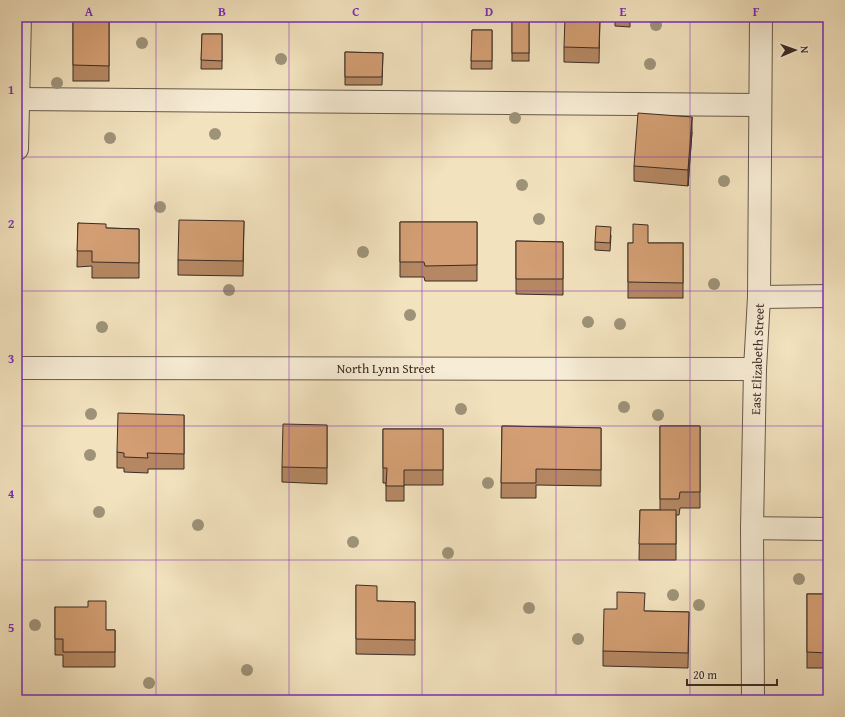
<svg xmlns="http://www.w3.org/2000/svg" width="845" height="717" font-family="'Gentium Book Plus',serif">
  <style>
    .lines { fill: none; stroke-linecap: round; stroke-linejoin: round }
    .minor-casing { stroke: #695a4b; stroke-width: 24 }
    .minor { stroke: #f7ecd5; stroke-width: 22 }
    .tree { fill: #9e9379 }
    .wall { fill: #b58863; stroke: #3b2c25 }
    .shaded-wall { fill: #946f50; stroke: #3b2c25 }
    .building { fill: #d39e73; stroke: #3b2c25 }
    .grid { fill: none; stroke: #7b2cbf; stroke-width: 1; stroke-opacity: 0.55 }
    .labels { text-anchor: middle; stroke-width: 3; stroke-linejoin: round; paint-order: stroke }
    .street-label { font-size: 13px; fill: #3b2c25; stroke: #f7ecd5 }
    .neatline { fill: none; stroke: #7b2cbf; stroke-width: 1.5 }
    .grid-label { font-size: 13px; text-anchor: middle; font-weight: bold; fill: #7b2cbf }
  </style>
  <rect width="100%" height="100%" fill="#f2e2be"/>
  <filter id="stains"><feTurbulence type="fractalNoise" baseFrequency=".005" numOctaves="4"/><feColorMatrix values="0 0 0 0 .2 0 0 0 0 .09 0 0 0 0 .02 0 0 0 .5 -.17"/></filter>
  <radialGradient id="worn" r=".72"><stop offset=".6" stop-color="#630" stop-opacity="0"/><stop offset="1" stop-color="#630" stop-opacity=".3"/></radialGradient>
  <g class="lines">
    <defs>
      <g id="minor">
        <path d="M 17,99 L 760,105"/>
        <path d="M 17,149 L 20,17"/>
        <path d="M 759,297 L 828,296"/>
        <path d="M 17,368 L 755,369"/>
        <path d="M 752,528 L 828,529"/>
        <path d="M 753,700 L 752,528 L 755,369 L 759,297 L 761,17"/>
      </g>
    </defs>
    <use href="#minor" class="minor-casing"/>
    <use href="#minor" class="minor"/>
  </g>
  <g class="tree">
    <circle cx="656" cy="25" r="6"/>
    <circle cx="142" cy="43" r="6"/>
    <circle cx="281" cy="59" r="6"/>
    <circle cx="650" cy="64" r="6"/>
    <circle cx="57" cy="83" r="6"/>
    <circle cx="515" cy="118" r="6"/>
    <circle cx="215" cy="134" r="6"/>
    <circle cx="110" cy="138" r="6"/>
    <circle cx="724" cy="181" r="6"/>
    <circle cx="522" cy="185" r="6"/>
    <circle cx="160" cy="207" r="6"/>
    <circle cx="539" cy="219" r="6"/>
    <circle cx="363" cy="252" r="6"/>
    <circle cx="714" cy="284" r="6"/>
    <circle cx="229" cy="290" r="6"/>
    <circle cx="410" cy="315" r="6"/>
    <circle cx="588" cy="322" r="6"/>
    <circle cx="620" cy="324" r="6"/>
    <circle cx="102" cy="327" r="6"/>
    <circle cx="624" cy="407" r="6"/>
    <circle cx="461" cy="409" r="6"/>
    <circle cx="91" cy="414" r="6"/>
    <circle cx="658" cy="415" r="6"/>
    <circle cx="90" cy="455" r="6"/>
    <circle cx="488" cy="483" r="6"/>
    <circle cx="99" cy="512" r="6"/>
    <circle cx="198" cy="525" r="6"/>
    <circle cx="353" cy="542" r="6"/>
    <circle cx="448" cy="553" r="6"/>
    <circle cx="799" cy="579" r="6"/>
    <circle cx="673" cy="595" r="6"/>
    <circle cx="699" cy="605" r="6"/>
    <circle cx="529" cy="608" r="6"/>
    <circle cx="35" cy="625" r="6"/>
    <circle cx="578" cy="639" r="6"/>
    <circle cx="247" cy="670" r="6"/>
    <circle cx="149" cy="683" r="6"/>
  </g>
  <g class="wall">
    <rect x="73" y="17" width="36" height="64"/>
    <rect x="512" y="17" width="17" height="44"/>
    <path d="M 600,17 L 599,63 L 564,62 L 564,47 Z"/>
    <path d="M 615,17 L 630,17 L 630,27 L 615,26 Z"/>
    <path d="M 472,30 L 492,30 L 492,69 L 471,69 Z"/>
    <path d="M 202,34 L 222,34 L 222,69 L 201,69 Z"/>
    <path d="M 345,52 L 383,53 L 382,85 L 345,85 Z"/>
    <path d="M 692,132 L 688,186 L 634,181 L 634,166 Z"/>
    <path d="M 244,221 L 243,276 L 178,275 L 178,260 Z"/>
    <path d="M 400,222 L 477,222 L 477,281 L 425,281 L 424,277 L 400,277 Z"/>
    <path d="M 78,223 L 106,228 L 139,229 L 139,278 L 92,278 L 92,266 L 77,267 Z"/>
    <path d="M 611,235 L 610,251 L 595,250 L 595,242 Z"/>
    <path d="M 516,241 L 563,242 L 563,295 L 516,294 Z"/>
    <rect x="628" y="243" width="55" height="55"/>
    <path d="M 184,415 L 184,469 L 148,469 L 148,473 L 124,472 L 124,468 L 117,468 L 117,452 Z"/>
    <path d="M 327,425 L 327,484 L 282,482 L 282,467 Z"/>
    <path d="M 502,426 L 601,428 L 601,486 L 536,485 L 536,498 L 501,498 Z"/>
    <path d="M 660,426 L 700,426 L 700,508 L 680,508 L 679,515 L 676,515 L 676,560 L 639,560 L 640,510 L 660,510 Z"/>
    <path d="M 383,429 L 443,429 L 443,485 L 404,485 L 404,501 L 386,501 L 386,483 L 383,483 Z"/>
    <path d="M 356,585 L 377,601 L 415,602 L 415,655 L 356,654 Z"/>
    <rect x="807" y="594" width="21" height="74"/>
    <path d="M 55,607 L 106,630 L 115,630 L 115,667 L 63,667 L 63,655 L 55,655 Z"/>
    <path d="M 645,611 L 689,612 L 688,668 L 603,666 L 603,651 Z"/>
  </g>
  <path class="shaded-wall" d="M 692,117 L 692,132 L 688,186 L 688,170 Z"/>
  <g class="building">
    <path d="M 73,17 L 109,17 L 109,66 L 73,65 Z"/>
    <rect x="512" y="17" width="17" height="36"/>
    <path d="M 565,17 L 600,17 L 599,48 L 564,47 Z"/>
    <path d="M 615,17 L 630,17 L 630,19 L 615,18 Z"/>
    <path d="M 472,30 L 492,30 L 492,61 L 471,61 Z"/>
    <path d="M 202,34 L 222,34 L 222,61 L 201,60 Z"/>
    <path d="M 345,52 L 383,53 L 382,77 L 345,77 Z"/>
    <path d="M 638,113 L 692,117 L 688,170 L 634,166 Z"/>
    <path d="M 179,220 L 244,221 L 243,261 L 178,260 Z"/>
    <path d="M 400,222 L 477,222 L 477,265 L 425,266 L 424,262 L 400,262 Z"/>
    <path d="M 78,223 L 106,224 L 106,228 L 139,229 L 139,263 L 92,262 L 92,251 L 77,251 Z"/>
    <path d="M 633,224 L 648,225 L 648,243 L 683,243 L 683,283 L 628,282 L 628,243 L 633,243 Z"/>
    <path d="M 596,226 L 611,227 L 610,243 L 595,242 Z"/>
    <path d="M 516,241 L 563,242 L 563,279 L 516,279 Z"/>
    <path d="M 118,413 L 184,415 L 184,454 L 147,453 L 148,458 L 124,457 L 124,453 L 117,452 Z"/>
    <path d="M 283,424 L 327,425 L 327,468 L 282,467 Z"/>
    <path d="M 502,426 L 601,428 L 601,470 L 536,469 L 536,483 L 501,483 Z"/>
    <path d="M 660,426 L 700,426 L 700,492 L 680,492 L 679,499 L 660,499 Z"/>
    <path d="M 383,429 L 443,429 L 443,470 L 404,470 L 404,486 L 386,486 L 387,468 L 383,468 Z"/>
    <path d="M 640,510 L 676,510 L 676,544 L 639,544 Z"/>
    <path d="M 356,585 L 377,586 L 377,601 L 415,602 L 415,640 L 356,639 Z"/>
    <path d="M 617,592 L 645,593 L 644,611 L 689,612 L 688,653 L 603,651 L 604,609 L 617,609 Z"/>
    <path d="M 807,594 L 828,594 L 828,653 L 807,652 Z"/>
    <path d="M 88,601 L 106,601 L 106,630 L 115,630 L 115,652 L 63,652 L 63,639 L 55,639 L 55,607 L 88,607 Z"/>
  </g>
  <path class="grid" d="M 156,17 L 156,700M 289,17 L 289,700M 422,17 L 422,700M 556,17 L 556,700M 690,17 L 690,700M 17,157 L 828,157M 17,291 L 828,291M 17,426 L 828,426M 17,560 L 828,560"/>
  <g class="labels">
    <g class="street-label">
      <text transform="translate(757 359) rotate(-88)" y="5">East Elizabeth Street</text>
      <text x="386" y="373">North Lynn Street</text>
    </g>
  </g>
  <rect width="845" height="717" fill="none" stroke="#f2e2be" stroke-width="44"/>
  <g transform="translate(795 50) rotate(88)" stroke="#f7ecd5" stroke-width="3" paint-order="stroke">
  <path d="M0-3L7 15L0 10L-7 15Z" fill="#3b2c25"/>
  <text y="-6" font-size="11" font-weight="bold" text-anchor="middle" fill="#3b2c25">N</text>
  </g>
  <path d="M687 679v6h90v-6" fill="none" stroke="#3b2c25" stroke-width="2"/>
  <text x="693" y="679" font-size="12" fill="#3b2c25" stroke="#f7ecd5" stroke-width="3" paint-order="stroke">20 m</text>
  <rect x="22" y="22" width="801" height="673" class="neatline"/>
  <g class="grid-label">
    <text x="89" y="16">A</text>
    <text x="222" y="16">B</text>
    <text x="356" y="16">C</text>
    <text x="489" y="16">D</text>
    <text x="623" y="16">E</text>
    <text x="756" y="16">F</text>
    <text x="11" y="94">1</text>
    <text x="11" y="228">2</text>
    <text x="11" y="363">3</text>
    <text x="11" y="498">4</text>
    <text x="11" y="632">5</text>
  </g>
  <rect width="100%" height="100%" filter="url(#stains)"/>
  <rect width="100%" height="100%" fill="url(#worn)"/>
</svg>
